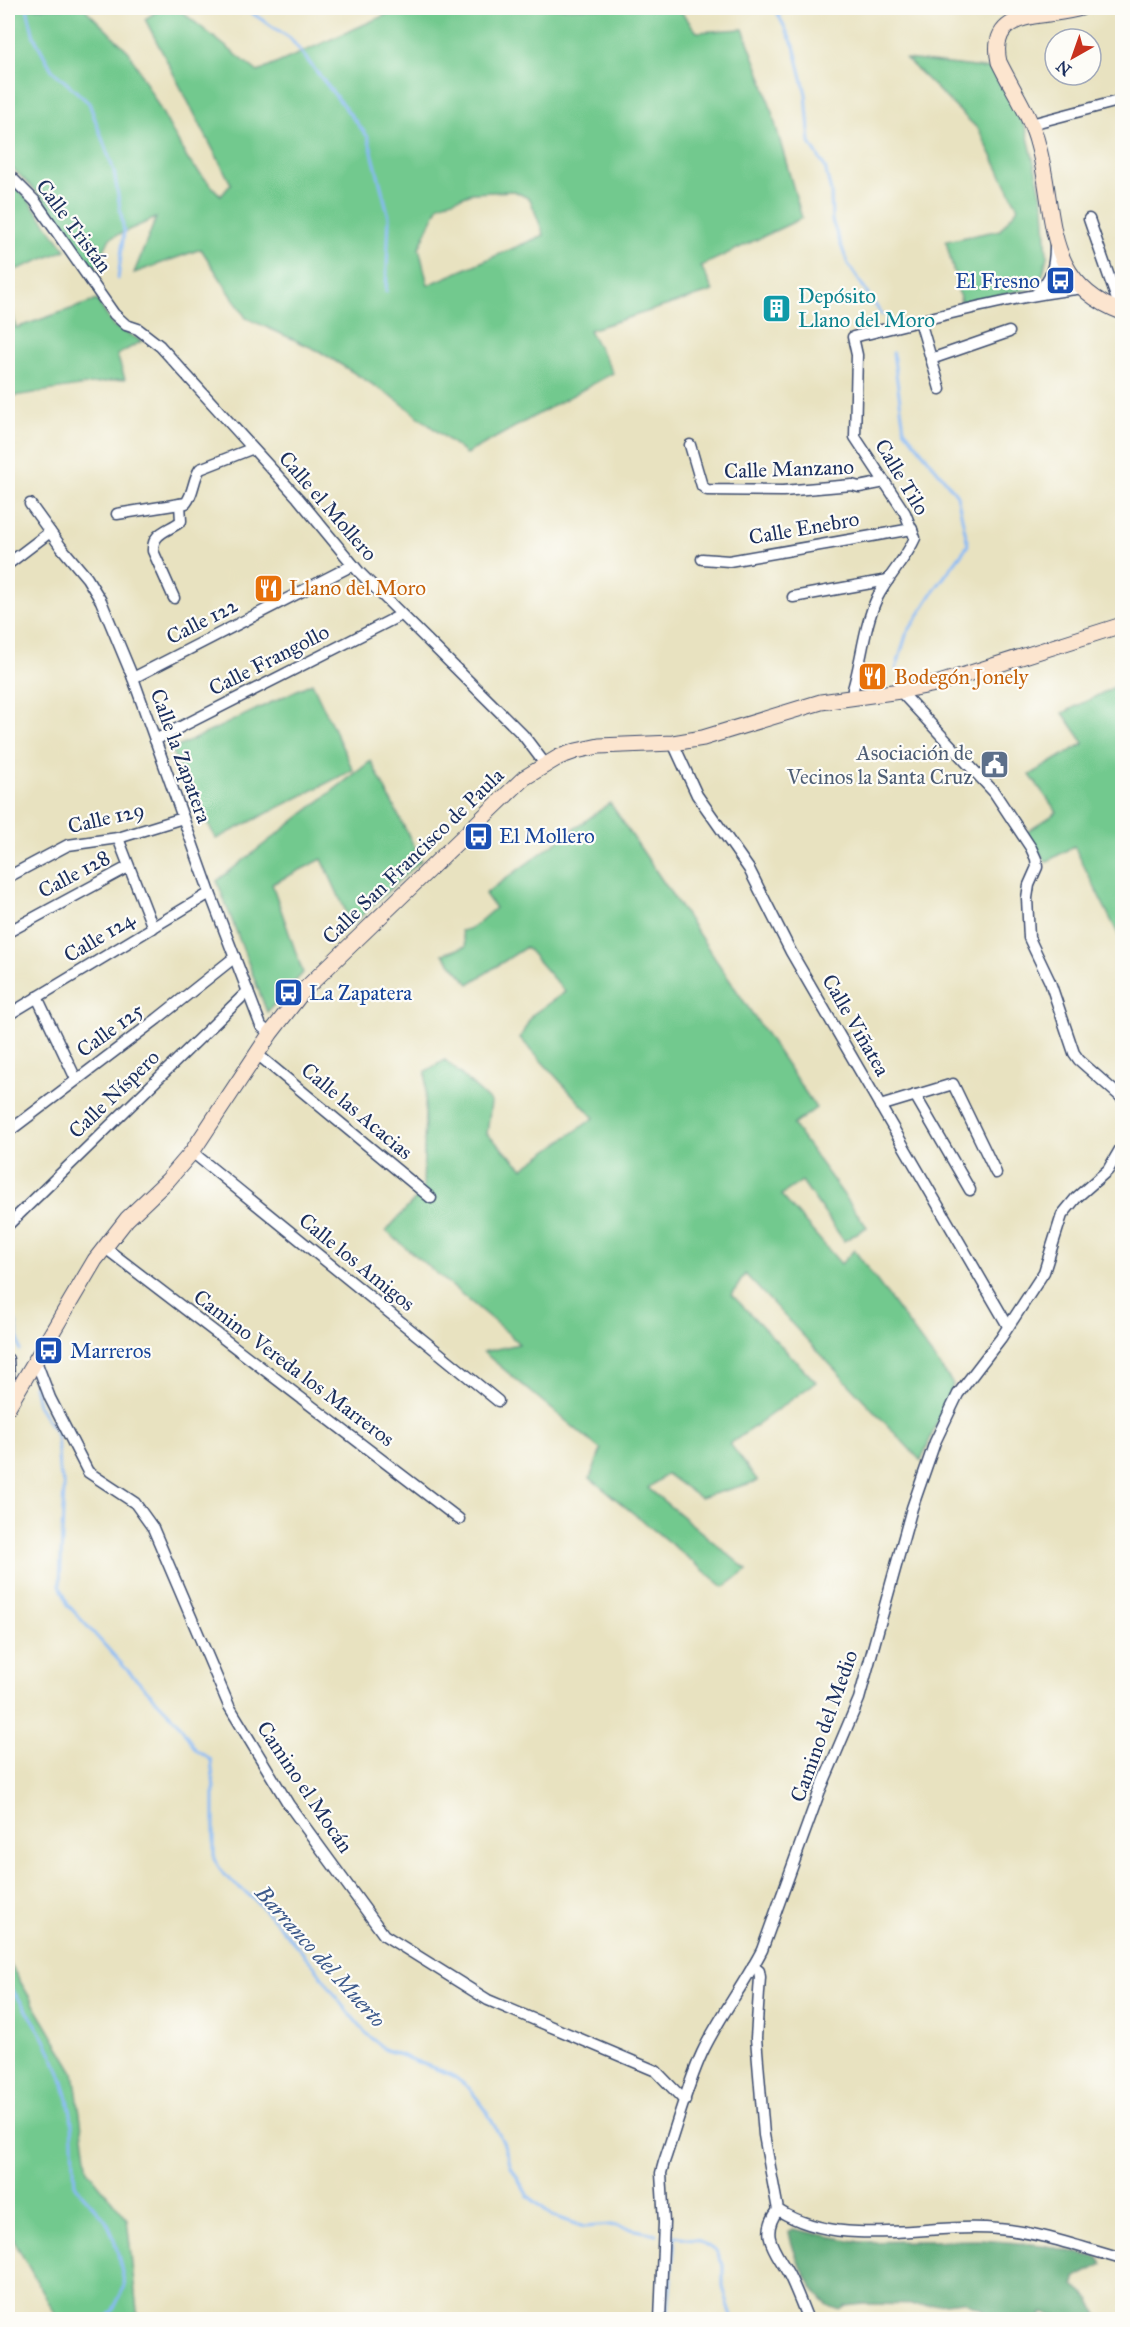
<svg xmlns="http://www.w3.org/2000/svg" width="1130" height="2327" font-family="'IM FELL Great Primer',serif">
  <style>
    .green { fill: #72c98e; stroke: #467c76; stroke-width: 1.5; fill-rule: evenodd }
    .forest { fill: #5dad79; stroke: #3c6e6c; stroke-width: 1.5 }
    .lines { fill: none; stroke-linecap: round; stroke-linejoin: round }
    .stream { stroke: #88baf5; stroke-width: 3 }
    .street-casing { stroke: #3a4a6d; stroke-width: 13 }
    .secondary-casing { stroke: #3a4a6d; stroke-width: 17 }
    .street { stroke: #fff; stroke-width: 10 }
    .secondary { stroke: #fce5cf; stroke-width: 15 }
    .labels { text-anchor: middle; stroke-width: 4.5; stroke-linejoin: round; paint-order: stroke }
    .street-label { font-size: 21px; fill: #1b2f5e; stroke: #fdfcf7 }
    .transit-label { font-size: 21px; fill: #164399; stroke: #fdfcf7; text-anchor: start }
    .culture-label { font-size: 21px; fill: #0d838f; stroke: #fdfcf7; text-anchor: start }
    .food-label { font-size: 21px; fill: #c56008; stroke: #fdfcf7; text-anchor: start }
    .service-label { font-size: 21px; fill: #4e5e75; stroke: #fdfcf7; text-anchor: end }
    .water-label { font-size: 22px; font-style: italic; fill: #3c598b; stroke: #fdfcf7 }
  </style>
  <rect width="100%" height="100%" fill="#fdfcf7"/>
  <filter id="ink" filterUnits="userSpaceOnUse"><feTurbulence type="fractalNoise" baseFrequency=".0167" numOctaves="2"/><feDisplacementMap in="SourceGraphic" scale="12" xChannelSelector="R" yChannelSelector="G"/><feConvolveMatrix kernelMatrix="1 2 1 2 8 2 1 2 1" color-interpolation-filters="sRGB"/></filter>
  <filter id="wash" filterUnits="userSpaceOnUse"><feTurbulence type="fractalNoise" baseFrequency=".008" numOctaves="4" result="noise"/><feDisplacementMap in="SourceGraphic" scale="24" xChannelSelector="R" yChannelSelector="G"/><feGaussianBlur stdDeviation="1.35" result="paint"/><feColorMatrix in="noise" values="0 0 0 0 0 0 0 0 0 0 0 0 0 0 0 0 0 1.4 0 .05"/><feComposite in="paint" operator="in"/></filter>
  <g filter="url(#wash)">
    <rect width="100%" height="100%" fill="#e8e2c0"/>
    <g class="green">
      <path d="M 8,8 L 84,8 L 129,52 L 188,160 L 221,196 L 231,184 L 145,19 L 162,8 L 177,8 L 258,72 L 401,8 L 678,8 L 697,32 L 743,29 L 763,81 L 802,218 L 701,266 L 713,291 L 589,330 L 613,373 L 466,454 L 396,399 L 319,351 L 246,318 L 201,249 L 134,273 L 156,218 L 110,238 L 95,269 L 42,197 L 8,164 ZM 514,191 L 530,199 L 544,235 L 428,285 L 419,248 L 439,205 L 472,193 Z"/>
      <path d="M 906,59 L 991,69 L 1026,128 L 1044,206 L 1047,256 L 1043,274 L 1030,289 L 961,302 L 946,241 L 1000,230 L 1018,208 L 979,130 Z"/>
      <path d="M 8,180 L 28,200 L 66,250 L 8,273 Z"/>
      <path d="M 8,292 L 16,328 L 97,300 L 113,326 L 142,341 L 117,355 L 125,379 L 8,397 Z"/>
      <path d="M 312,683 L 353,770 L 216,839 L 171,750 Z"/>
      <path d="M 1122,683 L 1122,942 L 1074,846 L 1046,862 L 1026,833 L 1057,812 L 1030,775 L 1084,743 L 1063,713 Z"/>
      <path d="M 371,761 L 421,860 L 352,925 L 322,859 L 272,884 L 303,973 L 267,1012 L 217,881 Z"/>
      <path d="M 610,803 L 816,1108 L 793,1125 L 867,1227 L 844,1241 L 802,1181 L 781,1195 L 841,1264 L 854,1250 L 953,1384 L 921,1461 L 745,1274 L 732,1295 L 816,1382 L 730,1444 L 758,1481 L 700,1498 L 667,1474 L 648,1488 L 747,1570 L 724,1587 L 590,1478 L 601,1450 L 483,1352 L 519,1344 L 508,1333 L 386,1231 L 423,1191 L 426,1071 L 445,1060 L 491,1102 L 487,1134 L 523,1168 L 594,1118 L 520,1038 L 532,1015 L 565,992 L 526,947 L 469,984 L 443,954 L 466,946 L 461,931 L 472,928 L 495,908 L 485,894 Z"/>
      <path d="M 8,1961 L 74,2072 L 88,2171 L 127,2219 L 137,2310 L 140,2319 L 58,2319 L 8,2230 Z"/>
    </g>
    <path class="forest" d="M 793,2229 L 860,2242 L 980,2240 L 1043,2245 L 1099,2258 L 1103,2264 L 1075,2278 L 1074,2286 L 1091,2300 L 1099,2316 L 1095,2319 L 1066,2319 L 1043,2312 L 1039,2319 L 986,2319 L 983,2309 L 963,2301 L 927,2305 L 864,2304 L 846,2306 L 840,2310 C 836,2308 830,2307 827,2304 C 811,2293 792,2251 789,2232 Z"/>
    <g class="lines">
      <g class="stream">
        <path d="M 27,8 L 34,37 L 52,70 L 89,103 L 114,171 L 124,232 L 118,279"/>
        <path d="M 244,8 L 290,38 L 368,137 L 389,217 L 386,292"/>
        <path d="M 775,8 L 794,46 L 806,94 L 810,143 L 825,167 L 831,192 L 832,221 L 848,264 L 882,315"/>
        <path d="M 893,353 L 904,429 L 957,495 L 968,545 L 933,592 L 906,635 L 896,669"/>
        <path d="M 8,1301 L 16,1324 L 20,1350"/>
        <path d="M 34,1385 L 38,1405 L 57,1435 L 59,1470 L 64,1485 L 60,1585 L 68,1605 L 129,1672 L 177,1721 L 196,1750 L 211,1760 L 214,1788 L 214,1859 L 224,1875 L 255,1900 L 281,1928 L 316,1968 L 342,2005 L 364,2031 L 384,2049 L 452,2075 L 469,2088 L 486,2110 L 503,2142 L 511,2167 L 528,2196 L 553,2216 L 584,2227 L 611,2225 L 656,2234"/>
        <path d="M 8,1985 C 38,2022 63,2066 71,2114 C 74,2137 73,2161 75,2184 C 82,2197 94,2205 103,2217 C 116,2233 120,2266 125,2286 L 113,2310 L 105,2320"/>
        <path d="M 669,2320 L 668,2312 L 675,2236 L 698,2240 L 717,2252 L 723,2265 L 723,2287 L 733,2320"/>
        <path d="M 869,2320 L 875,2320"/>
      </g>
    </g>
  </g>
  <g filter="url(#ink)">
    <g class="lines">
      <defs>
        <g id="street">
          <path d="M 1031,124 L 1122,100"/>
          <path d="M 8,174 L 35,201 L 114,314 L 126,325 L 138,329 L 160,346 L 298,498 L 359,572 L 523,735 L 545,764"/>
          <path d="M 1089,219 L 1122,314"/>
          <path d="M 1037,293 C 1052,278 1055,266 1055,245"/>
          <path d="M 920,321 L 940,389"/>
          <path d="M 931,359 L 1009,332"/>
          <path d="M 690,445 L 702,486 L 707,490 L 783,491 L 852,485 L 859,487 L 885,482"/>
          <path d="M 30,504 L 61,547 L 87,578 L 101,601 L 133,678 L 210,893 L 261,1026 L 270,1034"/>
          <path d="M 117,514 L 186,503 C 194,493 193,479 200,469 L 251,449"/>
          <path d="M 702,559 L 729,561 L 912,529"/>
          <path d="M 8,564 L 50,532"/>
          <path d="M 793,597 L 888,580"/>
          <path d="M 174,598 L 153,551 C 152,532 169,531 181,521 L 180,504"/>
          <path d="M 133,678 L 353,565"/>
          <path d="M 900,691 L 994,792 L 1031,848 L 1036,859 L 1037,867 L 1029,885 L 1027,898 L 1029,938 L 1050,982 L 1074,1053 L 1079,1060 L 1122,1098"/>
          <path d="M 853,697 L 853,689 C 862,659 864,626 877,598 C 888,576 906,559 915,538 L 905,513 L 855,437 L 857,355 L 853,337 C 930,319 1005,297 1084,288"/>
          <path d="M 155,740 L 401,615"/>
          <path d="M 673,743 L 697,795 L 749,869 L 791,952 L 1008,1326"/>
          <path d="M 118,838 L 153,928"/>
          <path d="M 8,877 L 68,845 L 118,838 L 183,818"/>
          <path d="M 8,932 L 128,867"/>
          <path d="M 37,997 L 76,1079"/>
          <path d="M 8,1015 L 210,893"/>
          <path d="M 257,1054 L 431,1198"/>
          <path d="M 915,1095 L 970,1190"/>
          <path d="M 880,1106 L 953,1084 L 996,1173"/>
          <path d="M 8,1132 L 157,1019 L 235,957"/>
          <path d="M 192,1152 L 498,1401"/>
          <path d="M 8,1225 L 248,991"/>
          <path d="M 104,1247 L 459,1519"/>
          <path d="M 8,1359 L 9,1377 L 15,1395"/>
          <path d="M 36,1361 L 50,1398 L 88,1472 L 135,1503 L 153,1528 L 229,1706 L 289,1805 L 384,1935 L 488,2000 L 656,2071 L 685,2101"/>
          <path d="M 753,1966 L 759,1971 L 760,1977 L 756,2038 L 764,2135 L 778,2210 C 843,2251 927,2222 998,2229 C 1040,2232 1082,2248 1122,2259"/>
          <path d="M 778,2210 C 758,2236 777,2252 789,2275 C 796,2289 802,2305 808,2320"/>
          <path d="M 660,2320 L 664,2223 L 661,2173 L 664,2162 C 676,2127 687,2086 702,2053 C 719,2017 744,1985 762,1950 L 819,1793 L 859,1699 L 912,1508 L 935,1442 L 958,1394 L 1001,1338 L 1044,1272 L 1062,1215 L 1076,1198 L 1108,1170 L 1122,1146"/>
        </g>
        <g id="secondary">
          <path d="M 1081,8 C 1048,19 987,7 999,62 C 1012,89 1031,116 1038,145 C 1057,213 1041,281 1122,312"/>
          <path d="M 8,1407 L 95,1260 L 127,1219 L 168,1180 L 192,1152 L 270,1034 L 304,990 L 524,778 L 559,757 L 576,751 L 599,746 L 673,743 L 703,738 L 821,702 L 900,691 L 936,684 L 1122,625"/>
        </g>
      </defs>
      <use href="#street" class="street-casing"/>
      <use href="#secondary" class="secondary-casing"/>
      <use href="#street" class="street"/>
      <use href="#secondary" class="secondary"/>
    </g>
  </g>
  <defs>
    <symbol id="bus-square" viewBox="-11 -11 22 22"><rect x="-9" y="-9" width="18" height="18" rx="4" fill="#1a4fb4" stroke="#fdfcf7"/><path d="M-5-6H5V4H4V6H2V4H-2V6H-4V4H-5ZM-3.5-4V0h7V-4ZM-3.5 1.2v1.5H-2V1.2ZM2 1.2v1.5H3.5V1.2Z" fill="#fff"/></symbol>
    <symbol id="building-square" viewBox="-11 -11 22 22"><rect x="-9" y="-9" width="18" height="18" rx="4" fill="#0f9aa8" stroke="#fdfcf7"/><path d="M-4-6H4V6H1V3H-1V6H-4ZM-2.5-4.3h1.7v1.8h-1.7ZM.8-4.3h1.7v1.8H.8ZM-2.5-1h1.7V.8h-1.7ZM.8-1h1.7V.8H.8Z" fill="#fff"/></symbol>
    <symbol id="restaurant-square" viewBox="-11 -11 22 22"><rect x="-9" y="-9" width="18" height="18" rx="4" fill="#e8710a" stroke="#fdfcf7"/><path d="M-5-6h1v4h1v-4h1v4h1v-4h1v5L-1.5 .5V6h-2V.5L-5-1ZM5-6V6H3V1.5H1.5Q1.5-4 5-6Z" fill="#fff"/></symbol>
    <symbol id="civic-square" viewBox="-11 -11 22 22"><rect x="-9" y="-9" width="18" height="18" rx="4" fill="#5c6f8a" stroke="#fdfcf7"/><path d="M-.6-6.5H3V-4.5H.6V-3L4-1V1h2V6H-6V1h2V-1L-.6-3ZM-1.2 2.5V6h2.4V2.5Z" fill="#fff"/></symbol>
  </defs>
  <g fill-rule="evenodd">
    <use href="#bus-square" x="1044" y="264" width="33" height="33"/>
    <use href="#building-square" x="760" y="292" width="33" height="33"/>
    <use href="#restaurant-square" x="252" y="572" width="33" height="33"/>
    <use href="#restaurant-square" x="856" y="660" width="33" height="33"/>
    <use href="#civic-square" x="978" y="748" width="33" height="33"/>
    <use href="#bus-square" x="462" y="820" width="33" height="33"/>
    <use href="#bus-square" x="272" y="976" width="33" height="33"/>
    <use href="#bus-square" x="32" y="1334" width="33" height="33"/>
  </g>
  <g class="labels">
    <g class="street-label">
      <text transform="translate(74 226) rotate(53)" y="7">Calle Tristán</text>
      <text transform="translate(789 469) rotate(-2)" y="7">Calle Manzano</text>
      <text transform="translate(902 477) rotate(59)" y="7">Calle Tilo</text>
      <text transform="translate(328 506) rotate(49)" y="7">Calle el Mollero</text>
      <text transform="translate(804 528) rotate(-10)" y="7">Calle Enebro</text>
      <text transform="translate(202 621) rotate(-27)" y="7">Calle 122</text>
      <text transform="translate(269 660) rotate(-27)" y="7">Calle Frangollo</text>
      <text transform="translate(181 756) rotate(70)" y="7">Calle la Zapatera</text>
      <text transform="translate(106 818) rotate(-13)" y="7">Calle 129</text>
      <text transform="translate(413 856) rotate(-44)" y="7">Calle San Francisco de Paula</text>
      <text transform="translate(74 874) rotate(-28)" y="7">Calle 128</text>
      <text transform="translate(99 937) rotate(-31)" y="7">Calle 124</text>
      <text transform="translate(856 1025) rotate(60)" y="7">Calle Viñatea</text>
      <text transform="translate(110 1030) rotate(-36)" y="7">Calle 125</text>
      <text transform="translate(114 1094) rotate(-44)" y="7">Calle Níspero</text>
      <text transform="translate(357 1111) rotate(40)" y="7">Calle las Acacias</text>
      <text transform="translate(357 1262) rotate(39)" y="7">Calle los Amigos</text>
      <text transform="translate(294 1368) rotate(37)" y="7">Camino Vereda los Marreros</text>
      <text transform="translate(824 1726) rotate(-70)" y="7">Camino del Medio</text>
      <text transform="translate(305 1787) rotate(56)" y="7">Camino el Mocán</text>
    </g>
    <g class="transit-label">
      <text x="1040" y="288" text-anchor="end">El Fresno</text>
      <text x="499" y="843">El Mollero</text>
      <text x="309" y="1000">La Zapatera</text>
      <text x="70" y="1358">Marreros</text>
    </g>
    <g class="culture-label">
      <text x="798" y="303">Depósito<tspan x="798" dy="24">Llano del Moro</tspan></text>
    </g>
    <g class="food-label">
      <text x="289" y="595">Llano del Moro</text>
      <text x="894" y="684">Bodegón Jonely</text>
    </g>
    <g class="service-label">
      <text x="973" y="760">Asociación de<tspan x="973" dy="24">Vecinos la Santa Cruz</tspan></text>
    </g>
    <g class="water-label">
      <text transform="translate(321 1956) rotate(48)" y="8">Barranco del Muerto</text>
    </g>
  </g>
  <rect width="1130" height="2327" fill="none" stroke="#fdfcf7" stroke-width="30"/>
  <g transform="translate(1073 57) rotate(220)"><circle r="28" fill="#fdfcf7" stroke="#a3aaba" stroke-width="1.5"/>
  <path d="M0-4.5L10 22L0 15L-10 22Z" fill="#c8321e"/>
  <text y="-9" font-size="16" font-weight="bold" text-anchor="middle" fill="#1b2f5e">N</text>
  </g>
</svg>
